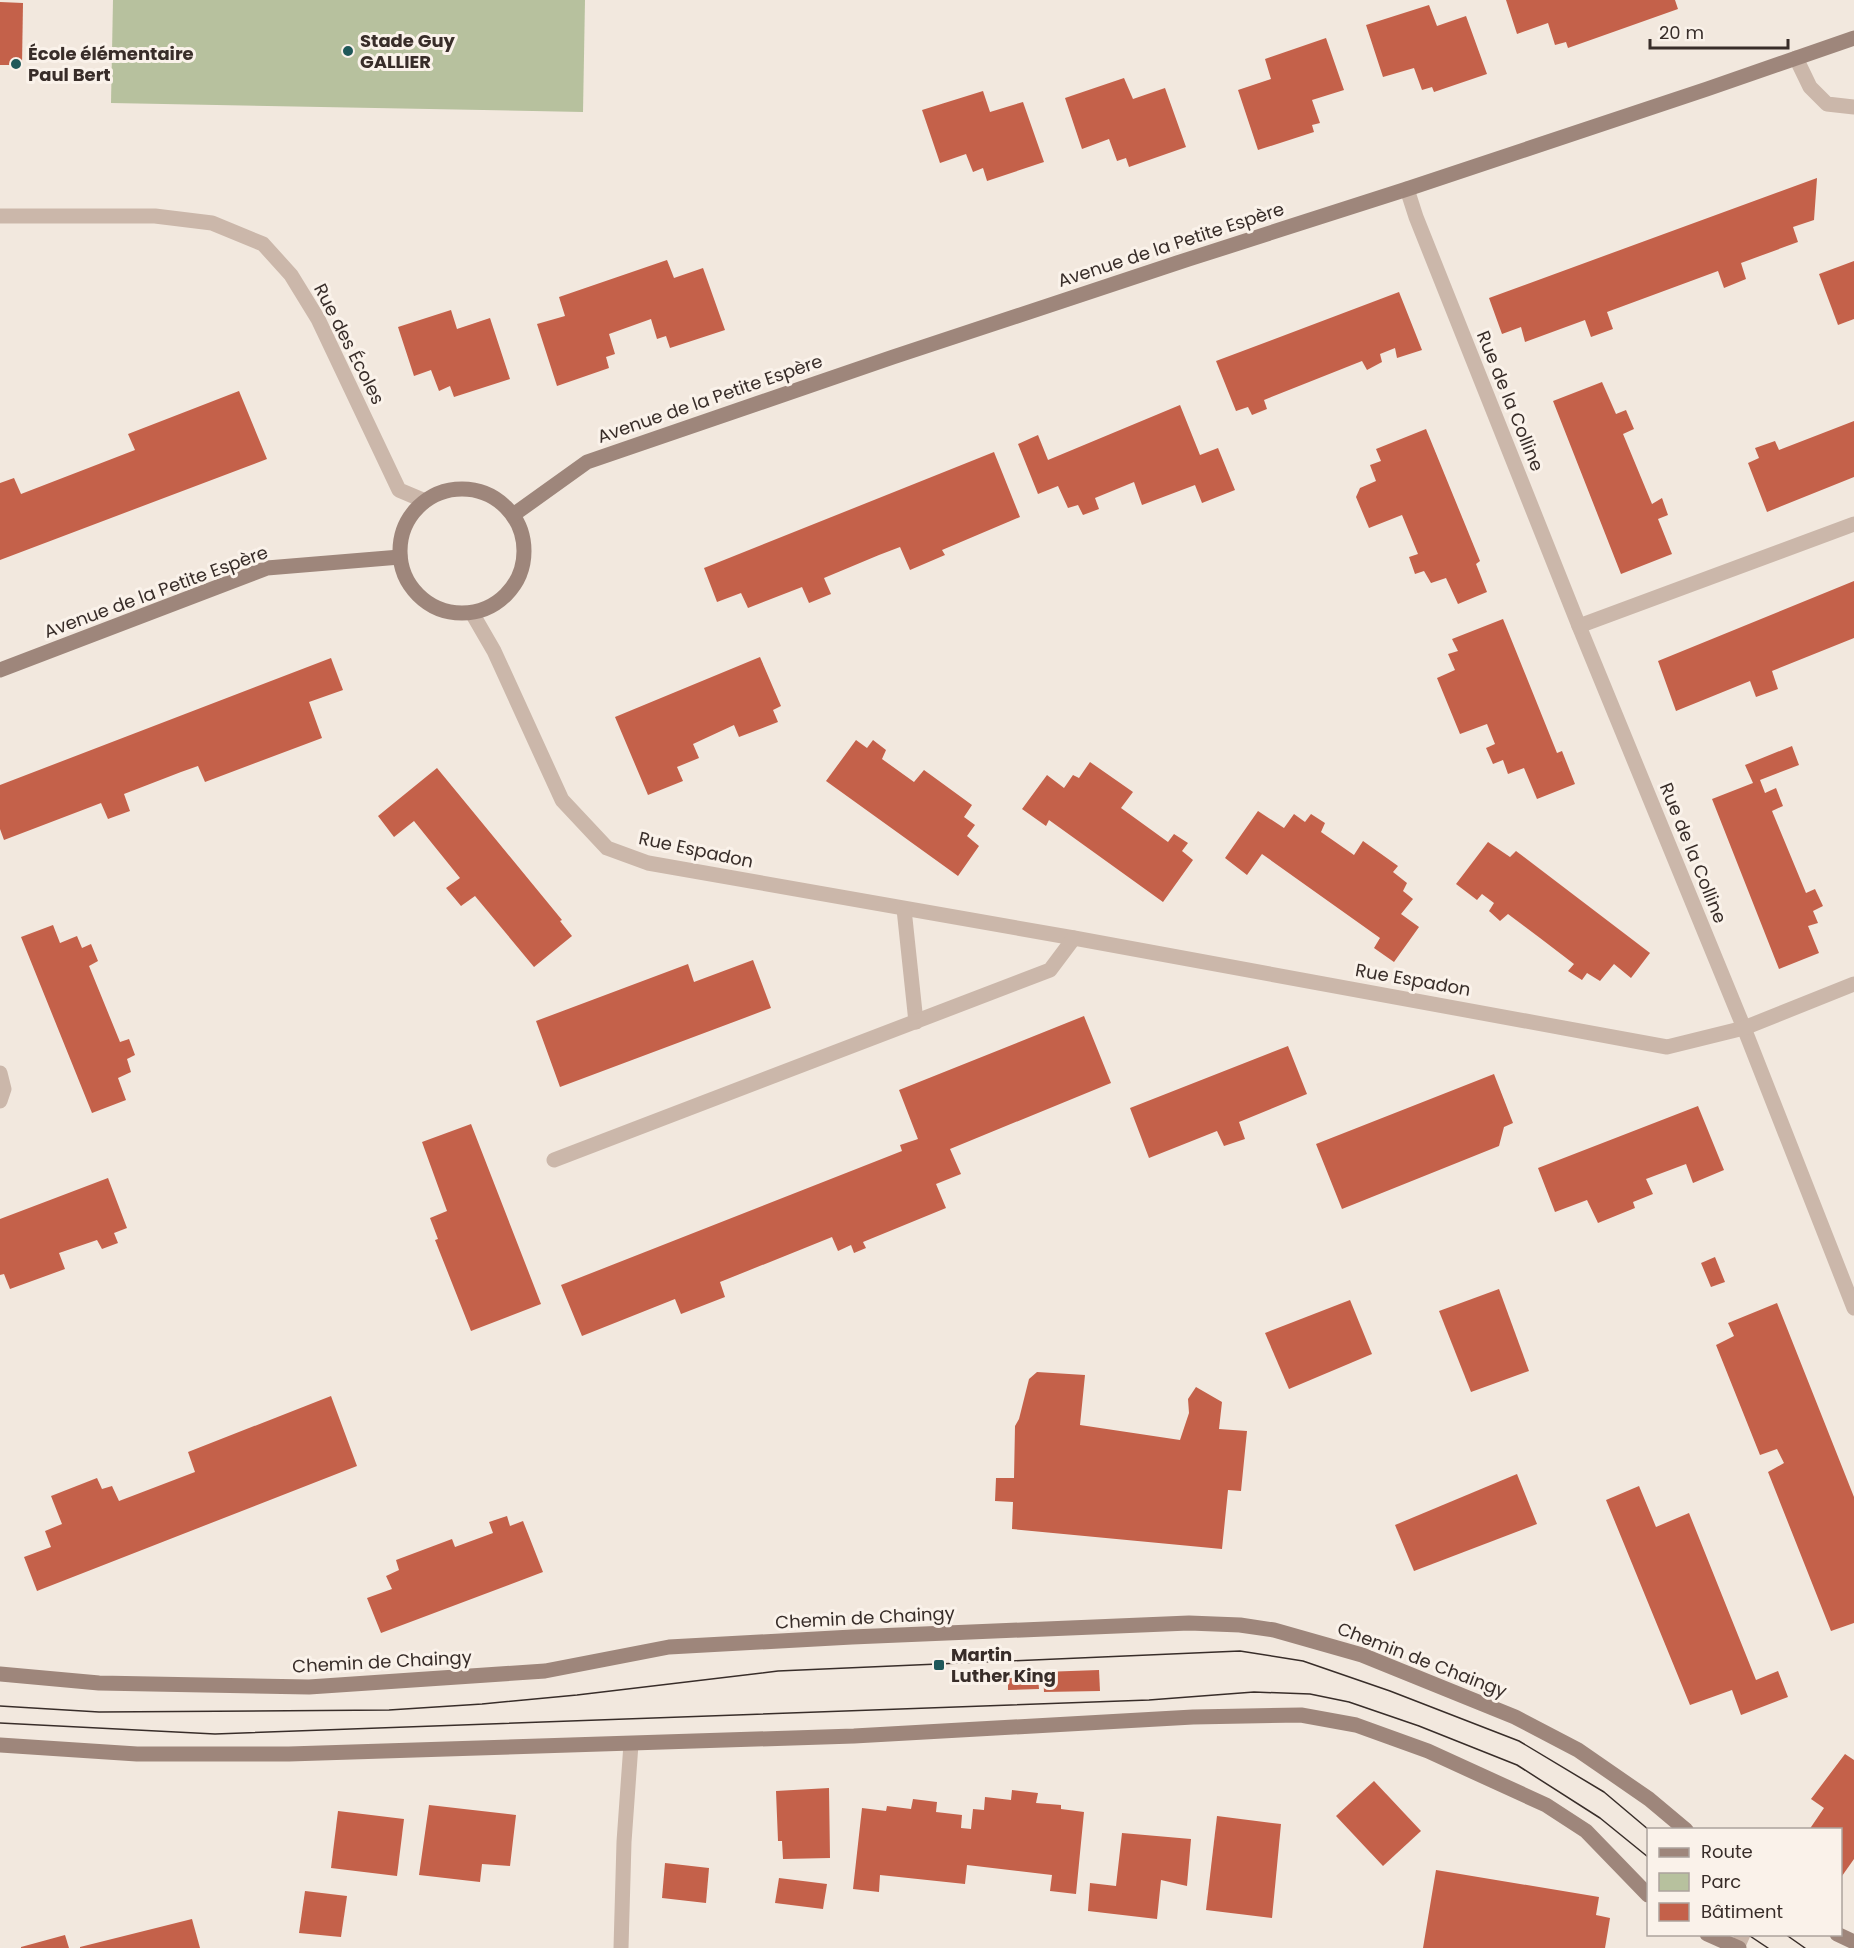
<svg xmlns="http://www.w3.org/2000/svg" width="1854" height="1948" font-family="Poppins,sans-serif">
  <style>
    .green { fill: #b7c19e }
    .building { fill: #c4614a }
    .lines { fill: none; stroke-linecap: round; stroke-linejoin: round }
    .street { stroke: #cbb7aa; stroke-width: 15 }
    .secondary { stroke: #9e867b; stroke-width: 15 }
    .tram { stroke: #382d29; stroke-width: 1.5 }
    .poi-dot { fill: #1f5859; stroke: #faf2ea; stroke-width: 2 }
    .labels { text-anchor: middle; stroke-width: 6; stroke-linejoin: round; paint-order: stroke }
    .poi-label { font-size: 18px; font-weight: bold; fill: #382d29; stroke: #faf2ea; text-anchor: start }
    .street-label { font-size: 18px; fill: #382d29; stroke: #faf2ea }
  </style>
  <rect width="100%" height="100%" fill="#f2e8de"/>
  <path class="green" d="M 113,0 L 585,0 L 583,112 L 111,103 Z"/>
  <g class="building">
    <path d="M 1506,0 L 1675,0 L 1678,9 L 1568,48 L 1566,42 L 1555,45 L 1548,23 L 1517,34 Z"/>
    <path d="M 0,2 L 23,3 L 22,65 L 0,65 Z"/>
    <path d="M 1429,5 L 1437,26 L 1466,16 L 1487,74 L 1434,92 L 1432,87 L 1422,90 L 1414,68 L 1383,77 L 1366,25 Z"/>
    <path d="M 1326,38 L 1344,90 L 1312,100 L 1320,123 L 1312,125 L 1314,132 L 1258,150 L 1238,90 L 1271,79 L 1265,59 Z"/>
    <path d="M 1124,78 L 1133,99 L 1165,88 L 1186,147 L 1129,167 L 1126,158 L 1117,161 L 1109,139 L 1082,149 L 1065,98 Z"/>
    <path d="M 983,91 L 990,112 L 1023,102 L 1044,162 L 987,181 L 983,168 L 973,172 L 966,154 L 940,163 L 922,110 Z"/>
    <path d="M 1817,178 L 1814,220 L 1793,227 L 1798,242 L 1741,263 L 1746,279 L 1724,288 L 1718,271 L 1607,312 L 1613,329 L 1591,337 L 1585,320 L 1525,342 L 1521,327 L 1502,334 L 1489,298 Z"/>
    <path d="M 667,260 L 674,278 L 703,268 L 725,330 L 670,348 L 666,336 L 657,339 L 651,319 L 609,334 L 615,354 L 606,357 L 609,368 L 557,386 L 537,324 L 565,316 L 559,297 Z"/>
    <path d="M 1854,261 L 1854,319 L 1838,325 L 1819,274 Z"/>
    <path d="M 1399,292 L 1422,350 L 1397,358 L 1395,348 L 1380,354 L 1382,362 L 1367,370 L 1362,361 L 1264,400 L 1267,409 L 1252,415 L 1248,407 L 1236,411 L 1216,361 Z"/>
    <path d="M 451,310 L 457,329 L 490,318 L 510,379 L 454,397 L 450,386 L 439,391 L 431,370 L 414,376 L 398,327 Z"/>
    <path d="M 1602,382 L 1616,414 L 1626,410 L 1634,429 L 1623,434 L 1652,504 L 1662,498 L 1668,515 L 1658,519 L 1672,554 L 1621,574 L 1553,401 Z"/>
    <path d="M 239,391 L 267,459 L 0,560 L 0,483 L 14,478 L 21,494 L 135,450 L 128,434 Z"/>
    <path d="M 1180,405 L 1200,455 L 1218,448 L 1235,490 L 1202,503 L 1195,485 L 1142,505 L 1134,482 L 1095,498 L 1099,509 L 1083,515 L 1078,505 L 1068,508 L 1058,486 L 1038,494 L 1018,444 L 1038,435 L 1048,460 Z"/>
    <path d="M 1854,421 L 1854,477 L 1767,512 L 1748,463 L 1759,458 L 1755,448 L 1775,441 L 1779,450 Z"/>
    <path d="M 1426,429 L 1480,561 L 1476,564 L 1487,592 L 1458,604 L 1446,578 L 1431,583 L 1424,571 L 1415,574 L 1409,557 L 1418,554 L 1402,515 L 1369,528 L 1356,497 L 1360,488 L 1376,481 L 1370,465 L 1381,461 L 1376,449 Z"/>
    <path d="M 994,452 L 1020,517 L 942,550 L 945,555 L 910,570 L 900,547 L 879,555 L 824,578 L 831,594 L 809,603 L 802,587 L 748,608 L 741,593 L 717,602 L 704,568 Z"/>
    <path d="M 1854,581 L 1854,638 L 1772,671 L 1778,689 L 1756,697 L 1750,681 L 1676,711 L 1658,661 Z"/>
    <path d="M 1503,619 L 1557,753 L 1562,751 L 1575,784 L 1537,799 L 1524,768 L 1508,774 L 1503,760 L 1493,764 L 1486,748 L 1495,744 L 1487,724 L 1460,734 L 1437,678 L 1455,670 L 1448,654 L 1458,651 L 1452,639 Z"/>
    <path d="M 760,657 L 781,706 L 773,710 L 778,722 L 739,737 L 734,725 L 693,744 L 699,758 L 677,767 L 683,781 L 648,795 L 615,717 Z"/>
    <path d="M 331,658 L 343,690 L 309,702 L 322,738 L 205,782 L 198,766 L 181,772 L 124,794 L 130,811 L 108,819 L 101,803 L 4,840 L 0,829 L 0,785 Z"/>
    <path d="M 856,740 L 867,748 L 873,740 L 886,750 L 882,759 L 914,782 L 924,770 L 972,805 L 964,817 L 975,825 L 967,836 L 979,846 L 958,876 L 826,781 Z"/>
    <path d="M 1792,746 L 1799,765 L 1760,780 L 1765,793 L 1776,788 L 1783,806 L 1772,811 L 1806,893 L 1815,889 L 1823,906 L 1813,911 L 1818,923 L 1808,926 L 1819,953 L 1779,969 L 1712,799 L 1753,783 L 1745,765 Z"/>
    <path d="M 1090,762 L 1133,792 L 1121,808 L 1168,842 L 1174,834 L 1188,843 L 1182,851 L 1193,860 L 1163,902 L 1049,820 L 1046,826 L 1022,809 L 1047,775 L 1064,788 L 1073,775 L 1079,778 Z"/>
    <path d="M 437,768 L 562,920 L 560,921 L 572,936 L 534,967 L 475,896 L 461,906 L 446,888 L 460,878 L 414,821 L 394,837 L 378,816 Z"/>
    <path d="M 1258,811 L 1284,828 L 1294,814 L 1305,822 L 1311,814 L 1325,823 L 1321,832 L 1354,855 L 1363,841 L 1398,866 L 1393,872 L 1407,883 L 1403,891 L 1413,899 L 1401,914 L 1419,927 L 1394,962 L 1374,948 L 1380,938 L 1262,854 L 1247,875 L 1225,858 Z"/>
    <path d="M 1488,842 L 1510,857 L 1516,851 L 1650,953 L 1631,978 L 1614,964 L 1600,981 L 1587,973 L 1582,980 L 1568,971 L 1574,964 L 1540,938 L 1508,914 L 1500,921 L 1489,911 L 1494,903 L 1482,894 L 1477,900 L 1456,884 Z"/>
    <path d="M 53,925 L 60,943 L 77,936 L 82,948 L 91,944 L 98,961 L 89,966 L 120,1042 L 129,1039 L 135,1055 L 127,1059 L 131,1072 L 118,1078 L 126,1100 L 92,1113 L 21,937 Z"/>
    <path d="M 753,960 L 771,1008 L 560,1087 L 536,1021 L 688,964 L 694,982 Z"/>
    <path d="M 1084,1016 L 1111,1083 L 950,1149 L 961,1174 L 936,1184 L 946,1208 L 863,1242 L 866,1248 L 854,1253 L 851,1245 L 838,1251 L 832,1237 L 720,1282 L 725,1297 L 681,1314 L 675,1299 L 582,1336 L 561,1285 L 902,1151 L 900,1145 L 918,1139 L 899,1090 Z"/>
    <path d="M 1288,1046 L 1307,1094 L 1239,1122 L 1245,1139 L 1224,1146 L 1217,1131 L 1149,1158 L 1130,1108 Z"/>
    <path d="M 1494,1074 L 1513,1123 L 1504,1127 L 1499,1146 L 1342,1209 L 1316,1144 Z"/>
    <path d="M 1698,1106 L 1724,1170 L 1693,1183 L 1686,1164 L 1646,1179 L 1653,1194 L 1633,1202 L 1635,1208 L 1598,1223 L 1587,1200 L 1555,1212 L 1538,1168 Z"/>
    <path d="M 471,1124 L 541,1304 L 471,1331 L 435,1240 L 438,1239 L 430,1218 L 447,1211 L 422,1142 Z"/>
    <path d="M 108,1178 L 127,1228 L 114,1233 L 118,1243 L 102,1249 L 97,1240 L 59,1253 L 65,1269 L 10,1289 L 4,1274 L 0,1275 L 0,1219 Z"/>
    <path d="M 1715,1257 L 1725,1282 L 1711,1287 L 1701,1263 Z"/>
    <path d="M 1499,1289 L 1529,1371 L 1471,1392 L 1439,1311 Z"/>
    <path d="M 1350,1300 L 1372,1354 L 1289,1389 L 1265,1333 Z"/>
    <path d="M 1777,1303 L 1854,1497 L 1854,1623 L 1831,1631 L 1768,1472 L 1784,1463 L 1777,1449 L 1760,1455 L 1716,1345 L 1734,1336 L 1728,1323 Z"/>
    <path d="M 1037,1372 L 1085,1375 L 1080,1425 L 1180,1440 L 1189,1413 L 1188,1399 L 1196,1387 L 1222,1402 L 1219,1429 L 1247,1431 L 1241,1491 L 1228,1490 L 1222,1549 L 1012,1529 L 1013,1502 L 995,1501 L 996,1478 L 1014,1478 L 1015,1426 L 1019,1419 L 1029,1379 Z"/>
    <path d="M 331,1396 L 357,1466 L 37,1591 L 24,1557 L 51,1547 L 45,1531 L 62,1524 L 51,1496 L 97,1478 L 102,1489 L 112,1486 L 119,1501 L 195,1472 L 188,1452 Z"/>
    <path d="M 1517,1474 L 1537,1524 L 1414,1571 L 1395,1525 Z"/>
    <path d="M 1639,1486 L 1656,1527 L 1689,1513 L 1756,1680 L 1778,1671 L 1788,1697 L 1741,1715 L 1732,1690 L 1690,1705 L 1606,1500 Z"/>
    <path d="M 507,1516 L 510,1526 L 523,1521 L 543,1572 L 381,1633 L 367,1598 L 392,1589 L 386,1576 L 399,1570 L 396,1560 L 452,1539 L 455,1547 L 493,1533 L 489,1522 Z"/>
    <path d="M 1099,1670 L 1100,1691 L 1044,1692 L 1043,1672 Z"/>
    <path d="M 1038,1677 L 1039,1689 L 1008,1690 L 1008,1678 Z"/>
    <path d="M 1845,1754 L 1854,1760 L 1854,1859 L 1842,1876 L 1840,1874 L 1840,1830 L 1809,1830 L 1824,1808 L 1811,1799 Z"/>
    <path d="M 1374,1781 L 1421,1831 L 1383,1866 L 1336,1816 Z"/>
    <path d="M 829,1788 L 830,1858 L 783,1859 L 782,1841 L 778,1841 L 776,1791 Z"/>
    <path d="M 1012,1790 L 1038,1793 L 1036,1803 L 1061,1805 L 1061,1809 L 1084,1812 L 1076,1894 L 1050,1891 L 1052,1875 L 967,1865 L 965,1884 L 880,1875 L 879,1892 L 853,1889 L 862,1808 L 886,1811 L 887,1806 L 911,1809 L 913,1799 L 937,1802 L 936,1812 L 962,1815 L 961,1828 L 971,1829 L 973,1809 L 984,1810 L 985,1797 L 1011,1800 Z"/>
    <path d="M 429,1805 L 516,1815 L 510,1866 L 482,1864 L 480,1882 L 419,1875 Z"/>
    <path d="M 338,1811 L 404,1819 L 397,1876 L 331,1868 Z"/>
    <path d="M 1217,1816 L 1281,1824 L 1272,1918 L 1206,1910 Z"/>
    <path d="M 1122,1833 L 1191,1839 L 1187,1886 L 1161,1880 L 1157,1919 L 1088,1911 L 1090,1883 L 1116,1886 Z"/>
    <path d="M 665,1863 L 709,1868 L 706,1903 L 662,1898 Z"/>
    <path d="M 1436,1870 L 1599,1897 L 1596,1915 L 1610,1918 L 1605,1948 L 1423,1948 Z"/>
    <path d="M 779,1878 L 827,1884 L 823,1909 L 775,1903 Z"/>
    <path d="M 305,1891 L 347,1896 L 341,1937 L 299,1933 Z"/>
    <path d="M 192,1919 L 200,1948 L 80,1948 L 80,1947 Z"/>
    <path d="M 65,1935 L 69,1948 L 21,1948 L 21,1947 Z"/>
  </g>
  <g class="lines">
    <g class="street">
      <path d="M 1796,58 L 1810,87 L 1827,104 L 1854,107"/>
      <path d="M 1407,189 L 1416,217 L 1579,626 L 1744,1028 L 1854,1308"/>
      <path d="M 0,216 L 155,216 L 212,223 L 263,244 L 291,275 L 318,319 L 399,490 L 425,501"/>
      <path d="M 472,613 L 494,651 L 562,800 L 607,848 L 648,863 L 1074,938 L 1667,1047 L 1744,1028 L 1854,984"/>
      <path d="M 1579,626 L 1854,524"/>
      <path d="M 904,909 L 916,1022"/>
      <path d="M 0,1073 L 4,1089 L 0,1101"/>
      <path d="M 554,1160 L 1050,970 L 1074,938"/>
      <path d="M 621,1948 L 624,1842 L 631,1744"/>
      <path d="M 1737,1948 L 1743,1934"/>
    </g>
    <g class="secondary">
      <circle cx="462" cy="551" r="62"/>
      <path d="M 513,515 L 587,462 L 893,357 L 1189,259 L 1407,189 L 1707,89 L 1854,38"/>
      <path d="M 0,670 L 267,568 L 400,557"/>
      <path d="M 0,1674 L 99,1683 L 309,1687 L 545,1671 L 669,1647 L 852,1637 L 1189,1623 L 1240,1625 L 1274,1630 L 1362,1655 L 1515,1717 L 1578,1750 L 1649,1799 L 1686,1830"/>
      <path d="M 0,1745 L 137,1754 L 289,1754 L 854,1736 L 1193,1717 L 1301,1715 L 1356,1725 L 1428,1751 L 1546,1805 L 1586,1831 L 1648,1895"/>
      <path d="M 1707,1934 L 1739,1948"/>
      <path d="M 1837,1934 L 1854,1942"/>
    </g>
    <g class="tram">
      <path d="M 0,1706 L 99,1712 L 389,1710 L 482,1704 L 577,1695 L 778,1671 L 1240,1651 L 1303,1661 L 1390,1691 L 1519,1741 L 1604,1792 L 1649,1830"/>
      <path d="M 0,1723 L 215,1734 L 1149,1700 L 1254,1692 L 1310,1694 L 1349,1702 L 1419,1726 L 1517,1765 L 1600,1818 L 1648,1857"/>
      <path d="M 1747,1934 L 1768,1948"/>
      <path d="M 1785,1934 L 1805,1948"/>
    </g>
  </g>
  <g class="poi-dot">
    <circle cx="348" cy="51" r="6"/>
    <circle cx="16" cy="64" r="6"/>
    <rect x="933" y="1659" width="12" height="12" rx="3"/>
  </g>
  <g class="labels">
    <g class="poi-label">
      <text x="360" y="47">Stade Guy<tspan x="360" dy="21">GALLIER</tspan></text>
      <text x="28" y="60">École élémentaire<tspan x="28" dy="21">Paul Bert</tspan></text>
      <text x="951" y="1661">Martin<tspan x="951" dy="21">Luther King</tspan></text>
    </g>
    <g class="street-label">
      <text transform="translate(1171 245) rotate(-18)" y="6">Avenue de la Petite Espère</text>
      <text transform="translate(349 344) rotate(63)" y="6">Rue des Écoles</text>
      <text transform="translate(710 399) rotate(-19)" y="6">Avenue de la Petite Espère</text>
      <text transform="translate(1510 401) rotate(68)" y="6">Rue de la Colline</text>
      <text transform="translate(156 592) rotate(-20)" y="6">Avenue de la Petite Espère</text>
      <text transform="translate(696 850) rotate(12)" y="6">Rue Espadon</text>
      <text transform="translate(1693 853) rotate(68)" y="6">Rue de la Colline</text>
      <text transform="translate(1413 980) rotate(10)" y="6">Rue Espadon</text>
      <text transform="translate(865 1618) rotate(-3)" y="6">Chemin de Chaingy</text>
      <text transform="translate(1422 1660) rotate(21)" y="6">Chemin de Chaingy</text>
      <text transform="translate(382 1662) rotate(-3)" y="6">Chemin de Chaingy</text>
    </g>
  </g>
  <rect x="1647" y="1828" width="195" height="108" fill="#faf2ea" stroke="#aca39d" stroke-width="1.5"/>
  <rect x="1659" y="1848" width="30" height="9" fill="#9e867b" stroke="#aca39d" stroke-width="1.5"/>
  <text x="1701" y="1858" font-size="18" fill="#382d29">Route</text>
  <rect x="1659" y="1873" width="30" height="18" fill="#b7c19e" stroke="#aca39d" stroke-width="1.5"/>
  <text x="1701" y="1888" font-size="18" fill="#382d29">Parc</text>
  <rect x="1659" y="1903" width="30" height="18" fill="#c4614a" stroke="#aca39d" stroke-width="1.5"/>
  <text x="1701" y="1918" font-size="18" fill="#382d29">Bâtiment</text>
  <path d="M1650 39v9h138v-9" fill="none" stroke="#382d29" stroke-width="3"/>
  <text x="1659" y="39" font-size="18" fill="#382d29" stroke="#faf2ea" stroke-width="4.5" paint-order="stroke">20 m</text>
</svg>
